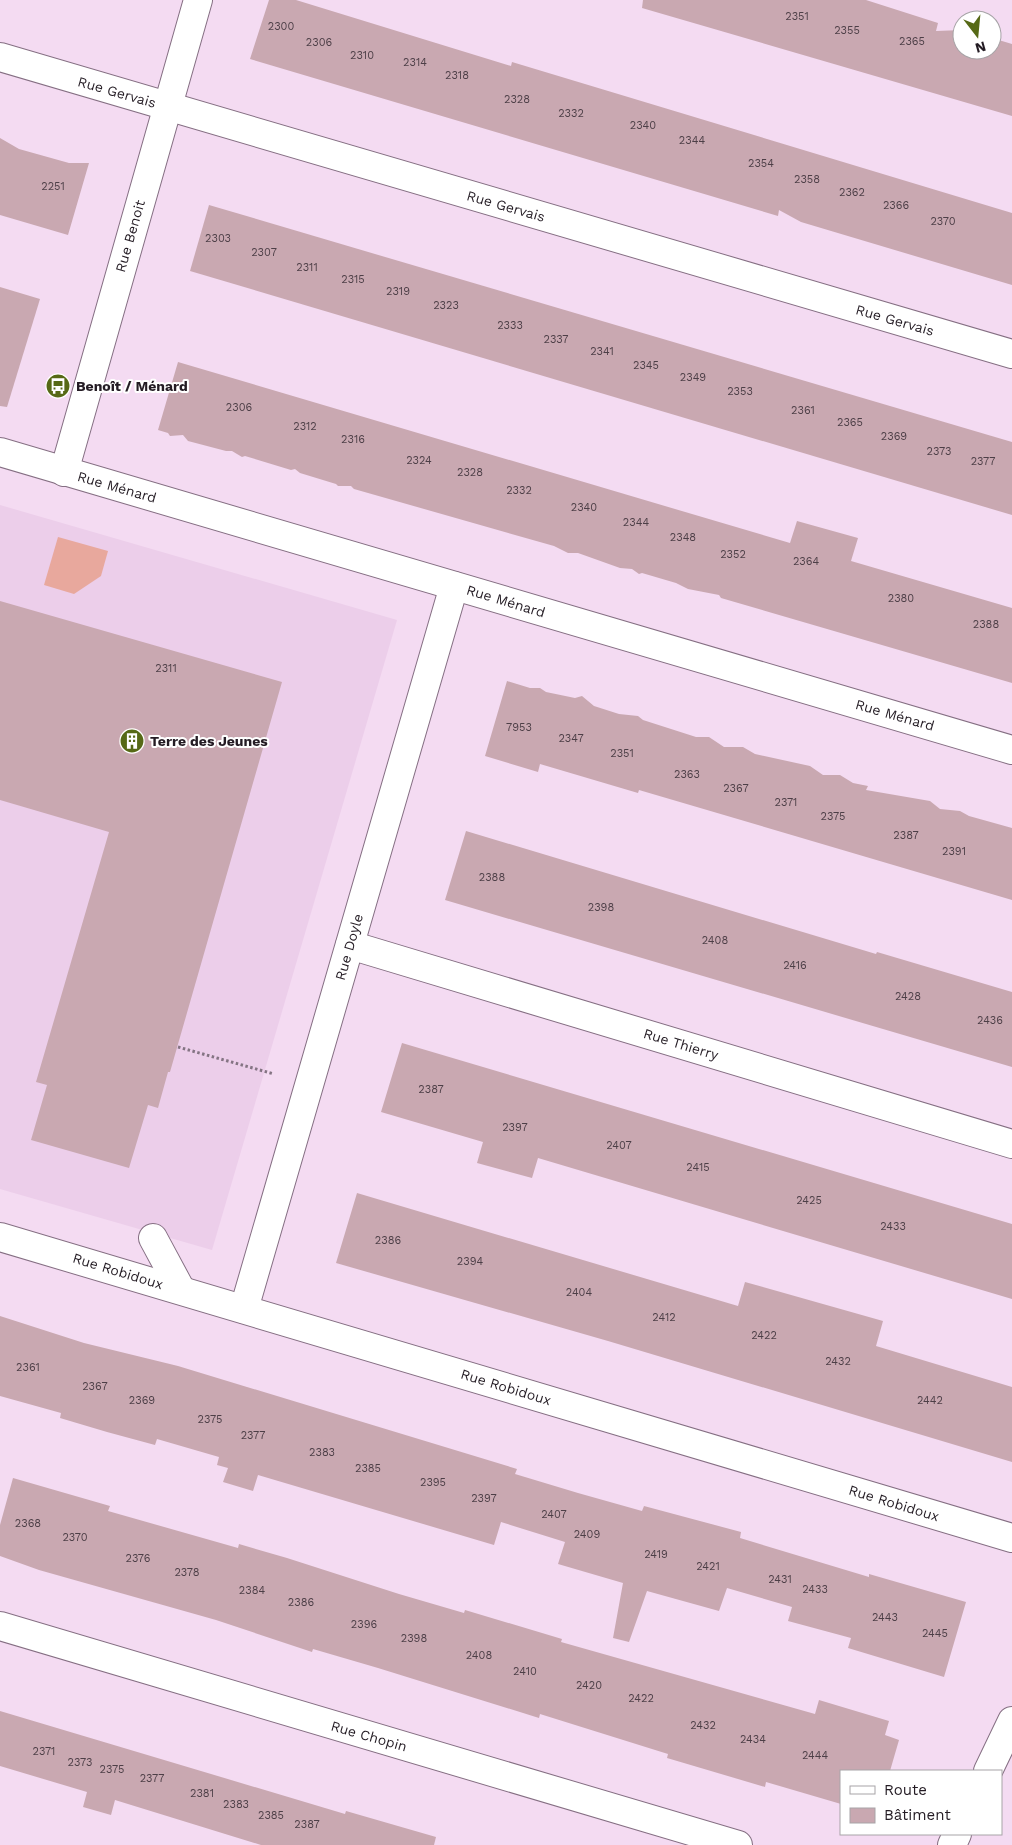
<svg xmlns="http://www.w3.org/2000/svg" width="1012" height="1845" font-family="'Work Sans',sans-serif">
  <style>
    .built { fill: #ecceea }
    .green { fill: #e8a89d }
    .building { fill: #c9a8b1 }
    .lines { fill: none; stroke-linecap: round; stroke-linejoin: round }
    .minor-casing { stroke: #856f83; stroke-width: 30 }
    .path { stroke: #847483; stroke-width: 3; stroke-dasharray: 2.5 2.5; stroke-linecap: butt }
    .minor { stroke: #fff; stroke-width: 28 }
    .labels { text-anchor: middle; stroke-width: 4; stroke-linejoin: round; paint-order: stroke }
    .number-label { font-size: 11px; fill: #4d3f47 }
    .street-label { font-size: 14px; fill: #241c24; stroke: #fff }
    .poi-label { font-size: 14px; font-weight: bold; fill: #241c24; stroke: #fff; text-anchor: start }
  </style>
  <rect width="100%" height="100%" fill="#f4dbf2"/>
  <path class="built" d="M 0,505 L 397,620 L 212,1250 L 0,1189 Z"/>
  <path class="green" d="M 58,537 L 108,551 L 101,576 L 74,594 L 44,585 Z"/>
  <g class="building">
    <path d="M 269,0 L 296,0 L 511,66 L 512,62 L 1012,213 L 1012,285 L 801,222 L 779,210 L 778,216 L 250,59 Z"/>
    <path d="M 643,0 L 866,0 L 938,23 L 936,31 L 962,30 L 962,50 L 992,50 L 992,38 L 1012,44 L 1012,116 L 642,8 Z"/>
    <path d="M 0,138 L 19,149 L 69,163 L 89,163 L 68,235 L 0,215 Z"/>
    <path d="M 209,205 L 1012,442 L 1012,515 L 190,271 Z"/>
    <path d="M 0,287 L 40,299 L 7,407 L 0,406 Z"/>
    <path d="M 178,362 L 790,543 L 797,521 L 858,538 L 851,561 L 1012,608 L 1012,683 L 721,598 L 719,595 L 688,589 L 676,583 L 642,573 L 639,574 L 632,569 L 620,568 L 578,553 L 568,553 L 554,546 L 354,489 L 351,486 L 338,486 L 336,484 L 300,473 L 295,469 L 291,470 L 245,456 L 242,457 L 232,451 L 226,451 L 188,441 L 183,435 L 170,436 L 168,433 L 158,430 Z"/>
    <path d="M 0,601 L 282,682 L 170,1072 L 168,1072 L 158,1108 L 148,1105 L 129,1168 L 31,1140 L 47,1085 L 36,1082 L 109,832 L 0,800 Z"/>
    <path d="M 507,681 L 530,688 L 540,688 L 546,692 L 575,698 L 582,696 L 594,706 L 619,714 L 638,716 L 643,720 L 696,737 L 709,737 L 724,747 L 743,747 L 755,754 L 810,766 L 823,775 L 840,775 L 853,783 L 868,786 L 866,790 L 930,801 L 940,809 L 960,811 L 969,816 L 1012,828 L 1012,900 L 639,790 L 638,793 L 540,764 L 538,772 L 485,756 Z"/>
    <path d="M 466,831 L 876,954 L 877,952 L 1012,992 L 1012,1067 L 445,900 Z"/>
    <path d="M 402,1043 L 1012,1224 L 1012,1299 L 538,1158 L 532,1178 L 477,1163 L 483,1142 L 381,1112 Z"/>
    <path d="M 357,1193 L 738,1306 L 745,1282 L 883,1321 L 876,1346 L 1012,1387 L 1012,1462 L 608,1341 L 336,1263 Z"/>
    <path d="M 0,1316 L 84,1343 L 178,1366 L 517,1469 L 515,1474 L 578,1493 L 642,1511 L 644,1506 L 741,1532 L 740,1538 L 869,1577 L 869,1574 L 966,1602 L 944,1677 L 848,1648 L 851,1638 L 788,1621 L 792,1607 L 727,1588 L 719,1611 L 647,1591 L 629,1642 L 613,1638 L 623,1583 L 558,1564 L 565,1542 L 501,1522 L 494,1545 L 258,1475 L 253,1491 L 223,1482 L 228,1468 L 217,1465 L 219,1457 L 157,1439 L 155,1445 L 107,1432 L 60,1418 L 61,1413 L 0,1396 Z"/>
    <path d="M 13,1478 L 110,1506 L 108,1511 L 238,1548 L 239,1544 L 287,1558 L 399,1594 L 464,1613 L 465,1610 L 562,1639 L 561,1642 L 815,1714 L 819,1700 L 889,1721 L 885,1735 L 899,1740 L 890,1771 L 841,1771 L 841,1804 L 766,1782 L 765,1787 L 667,1758 L 668,1754 L 540,1714 L 539,1718 L 378,1668 L 313,1649 L 312,1652 L 216,1620 L 39,1570 L 0,1556 L 0,1525 Z"/>
    <path d="M 0,1711 L 345,1814 L 346,1811 L 436,1837 L 434,1845 L 261,1845 L 115,1800 L 111,1815 L 83,1807 L 87,1792 L 0,1766 Z"/>
  </g>
  <g class="lines">
    <defs>
      <g id="minor">
        <path d="M 0,57 L 1012,354"/>
        <path d="M 0,452 L 1012,750"/>
        <path d="M 64,472 L 198,0"/>
        <path d="M 350,945 L 1012,1144"/>
        <path d="M 0,1237 L 1012,1538"/>
        <path d="M 153,1238 L 181,1290"/>
        <path d="M 244,1309 L 454,586"/>
        <path d="M 0,1626 L 738,1845"/>
        <path d="M 988,1771 L 1012,1721"/>
        <path d="M 952,1845 L 957,1834"/>
      </g>
    </defs>
    <use href="#minor" class="minor-casing"/>
    <path class="path" d="M 178,1047 L 274,1074"/>
    <use href="#minor" class="minor"/>
  </g>
  <defs>
    <symbol id="bus-disc" viewBox="-11 -11 22 22"><circle r="9.5" fill="#566916" stroke="#fff"/><path d="M-5-6H5V4H4V6H2V4H-2V6H-4V4H-5ZM-3.5-4V0h7V-4ZM-3.5 1.2v1.5H-2V1.2ZM2 1.2v1.5H3.5V1.2Z" fill="#fff"/></symbol>
    <symbol id="building-disc" viewBox="-11 -11 22 22"><circle r="9.5" fill="#566916" stroke="#fff"/><path d="M-4-6H4V6H1V3H-1V6H-4ZM-2.5-4.3h1.7v1.8h-1.7ZM.8-4.3h1.7v1.8H.8ZM-2.5-1h1.7V.8h-1.7ZM.8-1h1.7V.8H.8Z" fill="#fff"/></symbol>
  </defs>
  <g fill-rule="evenodd">
    <use href="#bus-disc" x="44" y="372" width="28" height="28"/>
    <use href="#building-disc" x="118" y="727" width="28" height="28"/>
  </g>
  <g class="labels">
    <g class="number-label">
      <text x="797" y="20">2351</text>
      <text x="281" y="30">2300</text>
      <text x="847" y="34">2355</text>
      <text x="912" y="45">2365</text>
      <text x="319" y="46">2306</text>
      <text x="362" y="59">2310</text>
      <text x="415" y="66">2314</text>
      <text x="457" y="79">2318</text>
      <text x="517" y="103">2328</text>
      <text x="571" y="117">2332</text>
      <text x="643" y="129">2340</text>
      <text x="692" y="144">2344</text>
      <text x="761" y="167">2354</text>
      <text x="807" y="183">2358</text>
      <text x="53" y="190">2251</text>
      <text x="852" y="196">2362</text>
      <text x="896" y="209">2366</text>
      <text x="943" y="225">2370</text>
      <text x="218" y="242">2303</text>
      <text x="264" y="256">2307</text>
      <text x="307" y="271">2311</text>
      <text x="353" y="283">2315</text>
      <text x="398" y="295">2319</text>
      <text x="446" y="309">2323</text>
      <text x="510" y="329">2333</text>
      <text x="556" y="343">2337</text>
      <text x="602" y="355">2341</text>
      <text x="646" y="369">2345</text>
      <text x="693" y="381">2349</text>
      <text x="740" y="395">2353</text>
      <text x="239" y="411">2306</text>
      <text x="803" y="414">2361</text>
      <text x="850" y="426">2365</text>
      <text x="305" y="430">2312</text>
      <text x="894" y="440">2369</text>
      <text x="353" y="443">2316</text>
      <text x="939" y="455">2373</text>
      <text x="419" y="464">2324</text>
      <text x="983" y="465">2377</text>
      <text x="470" y="476">2328</text>
      <text x="519" y="494">2332</text>
      <text x="584" y="511">2340</text>
      <text x="636" y="526">2344</text>
      <text x="683" y="541">2348</text>
      <text x="733" y="558">2352</text>
      <text x="806" y="565">2364</text>
      <text x="901" y="602">2380</text>
      <text x="986" y="628">2388</text>
      <text x="166" y="672">2311</text>
      <text x="519" y="731">7953</text>
      <text x="571" y="742">2347</text>
      <text x="622" y="757">2351</text>
      <text x="687" y="778">2363</text>
      <text x="736" y="792">2367</text>
      <text x="786" y="806">2371</text>
      <text x="833" y="820">2375</text>
      <text x="906" y="839">2387</text>
      <text x="954" y="855">2391</text>
      <text x="492" y="881">2388</text>
      <text x="601" y="911">2398</text>
      <text x="715" y="944">2408</text>
      <text x="795" y="969">2416</text>
      <text x="908" y="1000">2428</text>
      <text x="990" y="1024">2436</text>
      <text x="431" y="1093">2387</text>
      <text x="515" y="1131">2397</text>
      <text x="619" y="1149">2407</text>
      <text x="698" y="1171">2415</text>
      <text x="809" y="1204">2425</text>
      <text x="893" y="1230">2433</text>
      <text x="388" y="1244">2386</text>
      <text x="470" y="1265">2394</text>
      <text x="579" y="1296">2404</text>
      <text x="664" y="1321">2412</text>
      <text x="764" y="1339">2422</text>
      <text x="838" y="1365">2432</text>
      <text x="28" y="1371">2361</text>
      <text x="95" y="1390">2367</text>
      <text x="142" y="1404">2369</text>
      <text x="930" y="1404">2442</text>
      <text x="210" y="1423">2375</text>
      <text x="253" y="1439">2377</text>
      <text x="322" y="1456">2383</text>
      <text x="368" y="1472">2385</text>
      <text x="433" y="1486">2395</text>
      <text x="484" y="1502">2397</text>
      <text x="554" y="1518">2407</text>
      <text x="28" y="1527">2368</text>
      <text x="587" y="1538">2409</text>
      <text x="75" y="1541">2370</text>
      <text x="656" y="1558">2419</text>
      <text x="138" y="1562">2376</text>
      <text x="708" y="1570">2421</text>
      <text x="187" y="1576">2378</text>
      <text x="780" y="1583">2431</text>
      <text x="815" y="1593">2433</text>
      <text x="252" y="1594">2384</text>
      <text x="301" y="1606">2386</text>
      <text x="885" y="1621">2443</text>
      <text x="364" y="1628">2396</text>
      <text x="935" y="1637">2445</text>
      <text x="414" y="1642">2398</text>
      <text x="479" y="1659">2408</text>
      <text x="525" y="1675">2410</text>
      <text x="589" y="1689">2420</text>
      <text x="641" y="1702">2422</text>
      <text x="703" y="1729">2432</text>
      <text x="753" y="1743">2434</text>
      <text x="44" y="1755">2371</text>
      <text x="815" y="1759">2444</text>
      <text x="80" y="1766">2373</text>
      <text x="112" y="1773">2375</text>
      <text x="152" y="1782">2377</text>
      <text x="202" y="1797">2381</text>
      <text x="236" y="1808">2383</text>
      <text x="271" y="1819">2385</text>
      <text x="307" y="1828">2387</text>
    </g>
    <g class="street-label">
      <text transform="translate(117 92) rotate(16)" y="5">Rue Gervais</text>
      <text transform="translate(506 206) rotate(16)" y="5">Rue Gervais</text>
      <text transform="translate(130 236) rotate(-74)" y="5">Rue Benoit</text>
      <text transform="translate(895 320) rotate(16)" y="5">Rue Gervais</text>
      <text transform="translate(117 487) rotate(16)" y="5">Rue Ménard</text>
      <text transform="translate(506 601) rotate(17)" y="5">Rue Ménard</text>
      <text transform="translate(895 715) rotate(16)" y="5">Rue Ménard</text>
      <text transform="translate(349 947) rotate(-74)" y="5">Rue Doyle</text>
      <text transform="translate(681 1044) rotate(17)" y="5">Rue Thierry</text>
      <text transform="translate(118 1271) rotate(17)" y="5">Rue Robidoux</text>
      <text transform="translate(506 1387) rotate(17)" y="5">Rue Robidoux</text>
      <text transform="translate(894 1503) rotate(17)" y="5">Rue Robidoux</text>
      <text transform="translate(369 1736) rotate(16)" y="5">Rue Chopin</text>
    </g>
    <g class="poi-label">
      <text x="76" y="391">Benoît / Ménard</text>
      <text x="150" y="746">Terre des Jeunes</text>
    </g>
  </g>
  <rect x="840" y="1770" width="162" height="65" fill="#ffffff" stroke="#a7a4a7"/>
  <rect x="850" y="1786" width="25" height="8" fill="#ffffff" stroke="#a7a4a7"/>
  <text x="884" y="1795" font-size="15" fill="#241c24">Route</text>
  <rect x="850" y="1808" width="25" height="15" fill="#c9a8b1" stroke="#a7a4a7"/>
  <text x="884" y="1820" font-size="15" fill="#241c24">Bâtiment</text>
  <g transform="translate(977 35) rotate(164)"><circle r="24" fill="#ffffff" stroke="#a7a4a7"/>
  <path d="M0-4L9 19L0 12L-9 19Z" fill="#566916"/>
  <text y="-8" font-size="14" font-weight="bold" text-anchor="middle" fill="#241c24">N</text>
  </g>
</svg>
